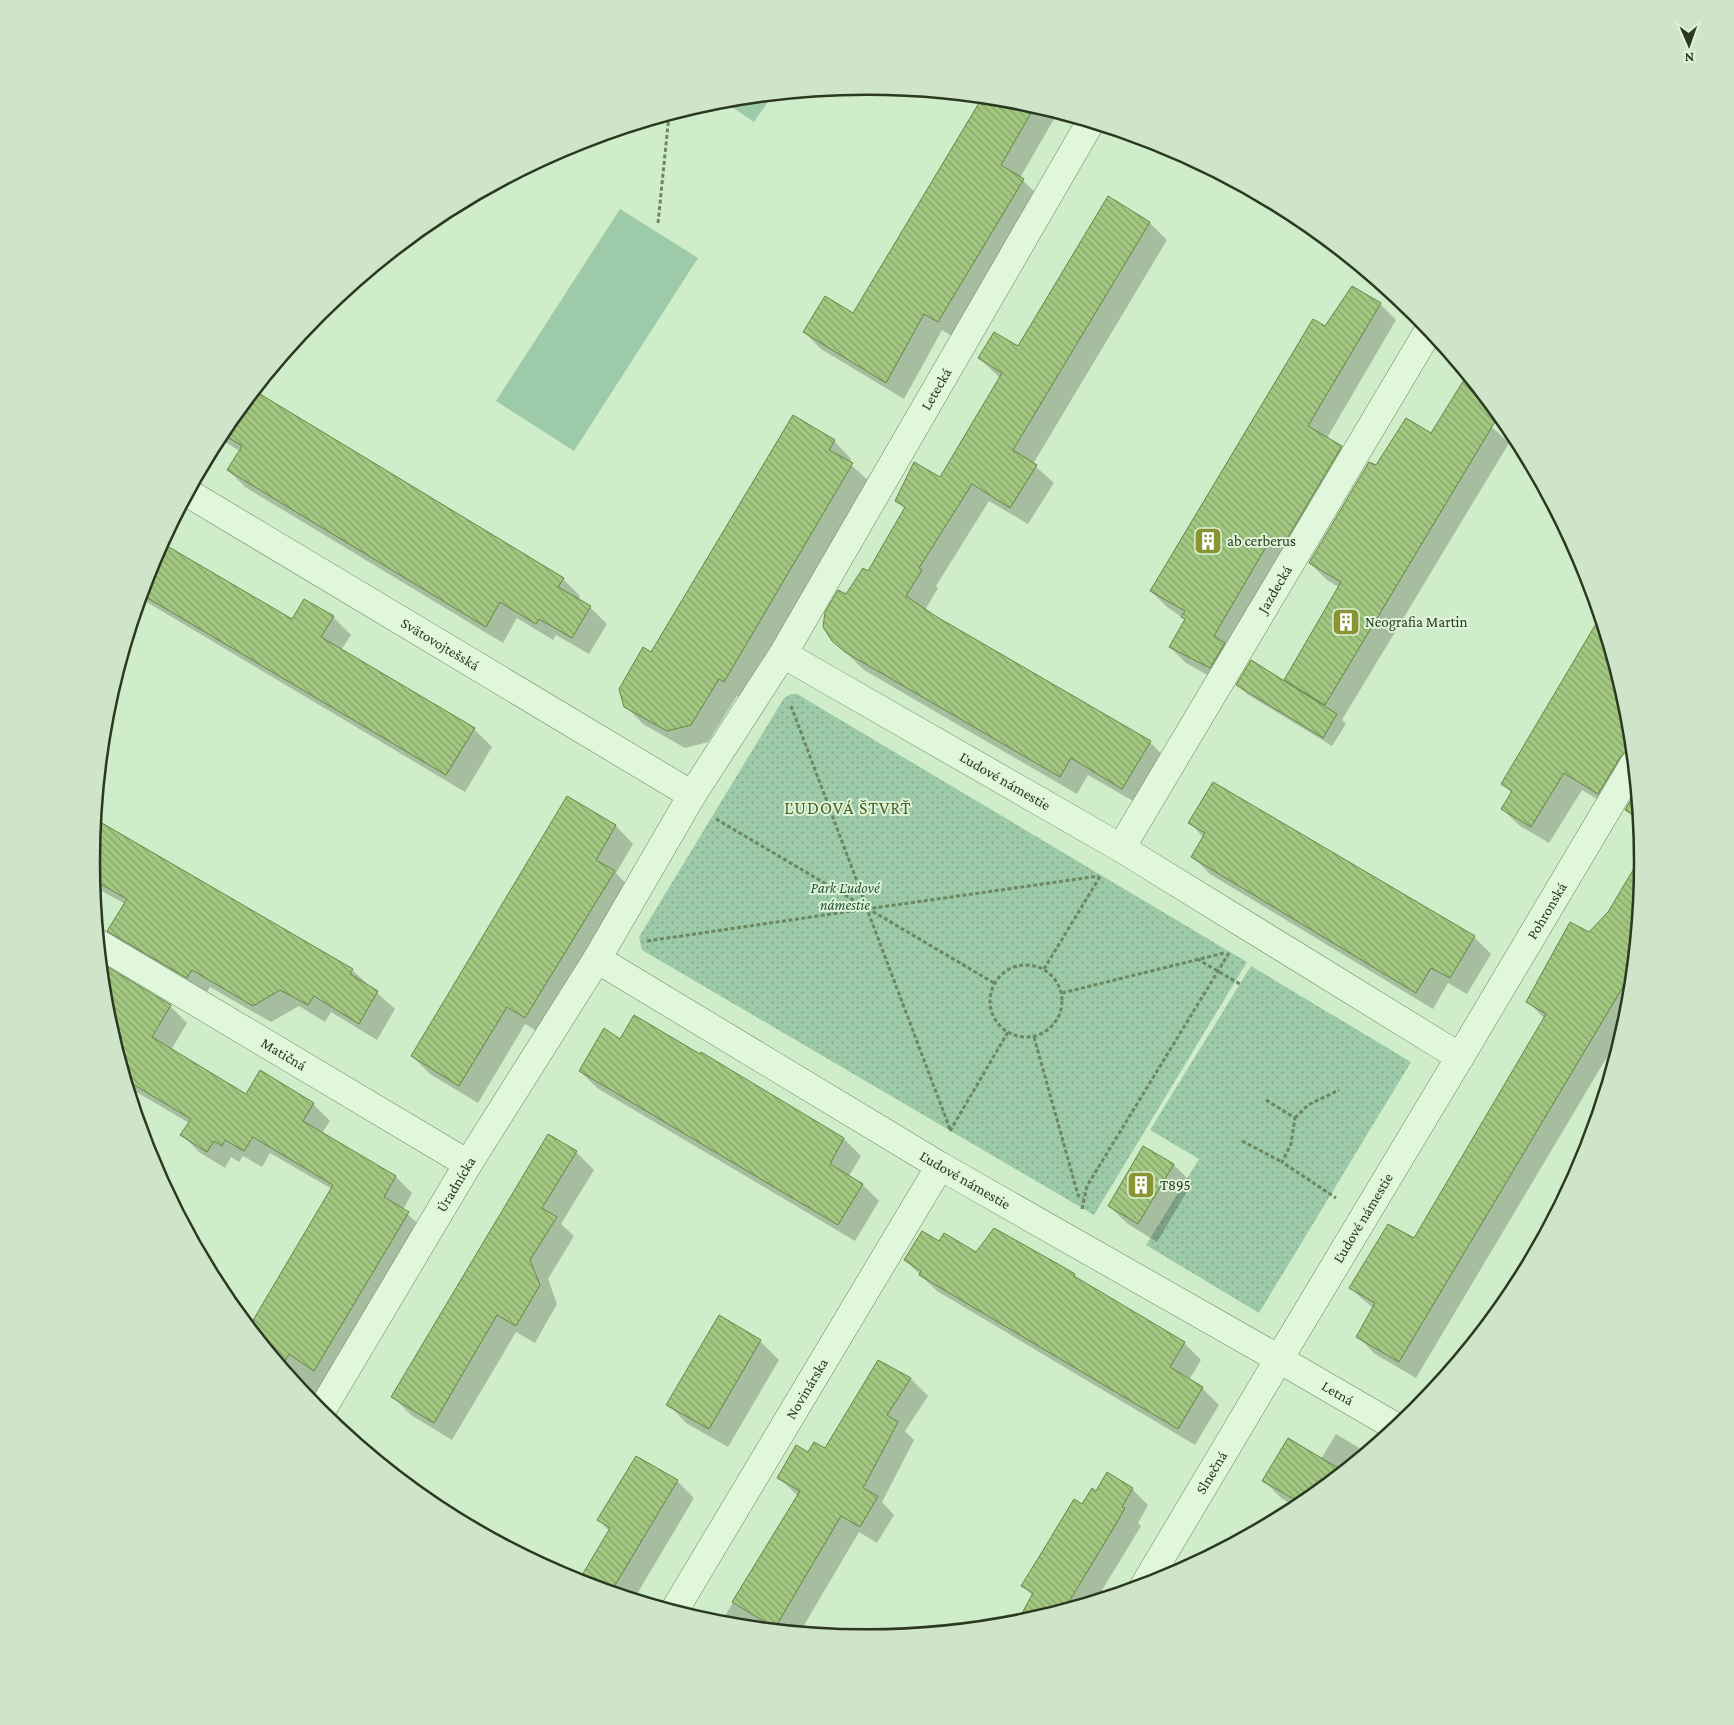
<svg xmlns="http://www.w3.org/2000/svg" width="1734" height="1725" font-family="'Crimson Pro',serif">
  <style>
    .grass { fill: #9dcaa8 }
    .park { fill: url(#park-dots) }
    .shadow { fill: #0003 }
    .building { fill: url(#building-back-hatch); stroke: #658646 }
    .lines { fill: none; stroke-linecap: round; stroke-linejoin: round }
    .minor-casing { stroke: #6d885f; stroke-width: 29 }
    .path { stroke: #6d885f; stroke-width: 3; stroke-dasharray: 4 2.5; stroke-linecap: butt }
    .minor { stroke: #e1f7dc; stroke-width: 28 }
    .labels { text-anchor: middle; stroke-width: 4; stroke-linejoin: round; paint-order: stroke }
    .street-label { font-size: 15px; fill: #2b3921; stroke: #ddf4d8 }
    .poi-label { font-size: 15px; fill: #2b3921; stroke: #ddf4d8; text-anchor: start }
    .park-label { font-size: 15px; font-style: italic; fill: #295539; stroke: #ddf4d8 }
    .quarter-label { font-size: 18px; letter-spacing: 1px; fill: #4f6423; stroke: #ddf4d8 }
    .rim { fill: none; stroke: #2b3921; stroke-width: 2.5 }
  </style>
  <defs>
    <pattern id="park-dots" width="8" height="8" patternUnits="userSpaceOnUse" patternTransform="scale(1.25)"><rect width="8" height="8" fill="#9dcaa8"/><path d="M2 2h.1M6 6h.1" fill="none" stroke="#80a588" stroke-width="1.8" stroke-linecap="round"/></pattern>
    <pattern id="building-back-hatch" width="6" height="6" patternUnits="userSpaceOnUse" patternTransform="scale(1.25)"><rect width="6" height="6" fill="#a2c881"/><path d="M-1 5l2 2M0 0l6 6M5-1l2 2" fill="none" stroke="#84a369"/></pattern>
  </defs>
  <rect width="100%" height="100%" fill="#d0edc9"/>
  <g class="grass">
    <path d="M 772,96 L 754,122 L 722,100 Z"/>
    <path d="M 620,209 L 698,258 L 574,451 L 496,401 Z"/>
  </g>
  <g class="park">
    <path d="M 791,694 L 797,694 L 1247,962 L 1094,1215 L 642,950 L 639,937 L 784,698 Z"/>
    <path d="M 1251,966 L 1411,1062 L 1259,1313 L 1146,1245 L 1199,1159 L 1150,1130 Z"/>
  </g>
  <g class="shadow">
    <path d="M 982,98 L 1019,101 L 1081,120 L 1054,119 L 1020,178 L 1040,197 L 955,338 L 942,330 L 904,399 L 821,349 L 804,332 L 854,315 Z"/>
    <path d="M 1109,198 L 1150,223 L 1167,240 L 1033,464 L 1054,483 L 1028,524 L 989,501 L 936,586 L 938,588 L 925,610 L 1150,742 L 1167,760 L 1140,805 L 1088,775 L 1077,794 L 864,670 L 833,640 L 847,595 L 868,573 L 905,509 L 897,500 L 940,479 L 1000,378 L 979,358 L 1018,348 Z"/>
    <path d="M 1380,304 L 1396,320 L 1327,438 L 1341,447 L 1357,463 L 1211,677 L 1186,663 L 1170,647 L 1186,620 L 1167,607 L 1151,591 L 1326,328 Z"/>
    <path d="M 253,393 L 563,579 L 580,596 L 578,600 L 590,607 L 607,624 L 589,654 L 556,635 L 553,640 L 517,618 L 503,643 L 245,487 L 228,470 L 240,451 L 218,438 Z"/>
    <path d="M 1451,403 L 1492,427 L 1509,443 L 1342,720 L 1346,724 L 1332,746 L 1247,694 L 1238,685 L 1290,684 L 1285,680 L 1339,587 L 1327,580 L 1310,563 L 1376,467 L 1431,435 Z"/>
    <path d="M 834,441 L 851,459 L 849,463 L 870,482 L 741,698 L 737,696 L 708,742 L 685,748 L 643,724 L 625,706 Z"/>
    <path d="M 161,544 L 293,621 L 333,617 L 351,635 L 341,650 L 474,729 L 492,747 L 465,792 L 140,598 L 150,565 Z"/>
    <path d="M 1569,670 L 1627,706 L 1635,778 L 1616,810 L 1582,790 L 1549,843 L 1520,826 L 1502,809 L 1512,793 L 1503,784 Z"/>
    <path d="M 1636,792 L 1639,823 L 1626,810 Z"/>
    <path d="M 568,798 L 616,826 L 633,844 L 616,873 L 632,890 L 543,1035 L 525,1024 L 478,1103 L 430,1074 L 412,1056 Z"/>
    <path d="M 95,819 L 352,970 L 395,1009 L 377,1040 L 331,1012 L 325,1022 L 299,1006 L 271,1022 L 210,987 L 205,995 L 126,948 L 109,931 L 125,904 L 93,886 L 91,862 Z"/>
    <path d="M 1190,823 L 1474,937 L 1491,954 L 1467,994 L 1448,983 L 1433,1009 L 1210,874 L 1193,857 L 1204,838 Z"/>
    <path d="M 1643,856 L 1628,1014 L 1623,1030 L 1416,1378 L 1375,1354 L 1358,1337 L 1374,1309 L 1350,1288 L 1415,1240 L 1545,1019 L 1528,1002 L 1609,913 Z"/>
    <path d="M 101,965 L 170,1006 L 187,1023 L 171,1050 L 246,1096 L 313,1104 L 330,1121 L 322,1133 L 395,1176 L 412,1193 L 403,1210 L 425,1230 L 318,1411 L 250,1328 L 332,1189 L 270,1153 L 262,1167 L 243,1156 L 239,1162 L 231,1157 L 225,1168 L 199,1152 L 182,1135 L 189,1123 L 128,1087 L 106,1014 Z"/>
    <path d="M 621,1041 L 700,1056 L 701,1054 L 844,1139 L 861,1156 L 849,1176 L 863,1185 L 879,1201 L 855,1241 L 597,1088 L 580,1071 Z"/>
    <path d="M 549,1136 L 576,1152 L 594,1170 L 561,1224 L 574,1236 L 548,1279 L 557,1304 L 535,1343 L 516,1332 L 452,1440 L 411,1415 L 393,1397 Z"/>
    <path d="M 1144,1148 L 1174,1165 L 1192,1183 L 1157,1242 L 1128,1224 L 1109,1206 Z"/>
    <path d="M 940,1243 L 977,1254 L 1058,1265 L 1082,1282 L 1184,1343 L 1201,1360 L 1189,1380 L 1202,1388 L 1219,1405 L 1195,1445 L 937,1291 L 905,1260 Z"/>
    <path d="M 720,1317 L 760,1341 L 779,1360 L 728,1447 L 686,1423 L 668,1404 Z"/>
    <path d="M 879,1362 L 911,1379 L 928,1396 L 905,1431 L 914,1440 L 882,1502 L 894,1515 L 877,1543 L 859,1532 L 800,1632 L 720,1624 L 798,1496 L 778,1477 L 808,1454 L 825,1450 Z"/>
    <path d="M 1336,1434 L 1366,1452 L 1298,1508 L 1281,1498 L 1263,1480 L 1321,1459 Z"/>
    <path d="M 677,1481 L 694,1498 L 634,1599 L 579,1582 L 609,1531 L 599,1520 Z"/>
    <path d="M 1132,1489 L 1148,1505 L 1138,1523 L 1141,1526 L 1096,1600 L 1017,1624 L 1033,1596 L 1023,1586 L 1082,1506 L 1096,1493 Z"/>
  </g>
  <g class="building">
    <path d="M 982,98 L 1019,101 L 1035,106 L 1001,165 L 1024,179 L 938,322 L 924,314 L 886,383 L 803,332 L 825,296 L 853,313 Z"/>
    <path d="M 1108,196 L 1150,222 L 1013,450 L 1037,465 L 1010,508 L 972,484 L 919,568 L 922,570 L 906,596 L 937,617 L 1151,741 L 1122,789 L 1071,758 L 1060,777 L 845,652 L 832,641 L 823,627 L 825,612 L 838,590 L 846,594 L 863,568 L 868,571 L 905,507 L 895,501 L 914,462 L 940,477 L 1002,373 L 978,358 L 994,332 L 1018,346 Z"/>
    <path d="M 1352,286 L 1381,303 L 1308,426 L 1342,446 L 1282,547 L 1270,540 L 1232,605 L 1214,636 L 1225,643 L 1210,668 L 1169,647 L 1185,619 L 1181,617 L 1185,611 L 1150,591 L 1313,319 L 1325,326 Z"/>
    <path d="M 1467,375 L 1499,415 L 1325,705 L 1284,680 L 1341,582 L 1309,563 L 1369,462 L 1376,465 L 1406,418 L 1431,433 Z"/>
    <path d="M 255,391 L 564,578 L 558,587 L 591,606 L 572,638 L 539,619 L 536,624 L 500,602 L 486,627 L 227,470 L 242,446 L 221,433 Z"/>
    <path d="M 793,415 L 835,440 L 829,450 L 853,463 L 724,682 L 719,679 L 691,725 L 667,731 L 624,707 L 619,689 L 643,647 L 651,652 Z"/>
    <path d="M 162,543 L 292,619 L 304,599 L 334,616 L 321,637 L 475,728 L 446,775 L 141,594 L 150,565 Z"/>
    <path d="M 1600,617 L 1628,711 L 1632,749 L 1621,756 L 1598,794 L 1564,773 L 1531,827 L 1501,809 L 1512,791 L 1501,784 Z"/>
    <path d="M 1251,660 L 1337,714 L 1323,738 L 1236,685 Z"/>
    <path d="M 1213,782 L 1475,936 L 1450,978 L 1431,968 L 1416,993 L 1191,857 L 1205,833 L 1188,823 Z"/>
    <path d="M 1636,791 L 1639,818 L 1625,810 Z"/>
    <path d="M 567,796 L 616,825 L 596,860 L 615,871 L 525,1018 L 507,1007 L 459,1086 L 411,1056 Z"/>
    <path d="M 95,819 L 353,969 L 350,974 L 378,991 L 359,1024 L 314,996 L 308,1005 L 280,990 L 253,1006 L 192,970 L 187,978 L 107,931 L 127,899 L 92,879 L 91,862 Z"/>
    <path d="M 1642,855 L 1633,970 L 1399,1362 L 1356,1337 L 1375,1303 L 1349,1288 L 1388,1224 L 1414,1238 L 1546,1014 L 1526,1002 L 1570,922 L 1589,932 L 1608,912 Z"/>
    <path d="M 101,963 L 171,1005 L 152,1037 L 246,1094 L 260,1070 L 314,1103 L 303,1121 L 396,1176 L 384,1197 L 409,1212 L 314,1371 L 289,1354 L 282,1367 L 249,1327 L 333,1185 L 253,1137 L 244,1151 L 225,1140 L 222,1146 L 214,1141 L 207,1152 L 180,1135 L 191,1119 L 126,1080 L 106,1014 Z"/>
    <path d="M 634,1015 L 700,1054 L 701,1052 L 844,1138 L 830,1164 L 863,1184 L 838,1225 L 579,1071 L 604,1028 L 620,1039 Z"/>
    <path d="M 548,1134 L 577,1151 L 542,1208 L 557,1217 L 530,1260 L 540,1285 L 516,1326 L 497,1315 L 434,1423 L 391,1397 Z"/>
    <path d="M 1143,1146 L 1174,1164 L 1138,1224 L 1108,1206 Z"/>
    <path d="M 994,1228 L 1058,1264 L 1075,1274 L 1074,1276 L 1185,1342 L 1170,1367 L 1203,1387 L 1178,1429 L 919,1275 L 921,1271 L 904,1260 L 922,1231 L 939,1241 L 944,1233 L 976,1252 Z"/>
    <path d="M 719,1315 L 761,1340 L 709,1429 L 666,1405 Z"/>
    <path d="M 878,1360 L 911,1378 L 887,1415 L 898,1422 L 863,1488 L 878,1496 L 860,1527 L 841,1516 L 775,1628 L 732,1602 L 800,1491 L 777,1478 L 796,1445 L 808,1452 L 814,1442 L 825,1448 Z"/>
    <path d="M 1288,1438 L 1343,1471 L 1303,1504 L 1262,1481 Z"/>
    <path d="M 636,1456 L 678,1480 L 611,1592 L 578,1582 L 610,1528 L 597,1520 Z"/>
    <path d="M 1107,1472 L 1133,1488 L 1122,1507 L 1125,1508 L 1116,1524 L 1064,1610 L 1016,1624 L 1033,1593 L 1021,1586 L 1042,1552 L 1074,1499 L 1082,1504 L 1092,1488 L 1096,1491 Z"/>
  </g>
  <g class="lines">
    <defs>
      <g id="minor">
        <path id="s1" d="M 188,493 L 692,795"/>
        <path d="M 783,654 L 1121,848 L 1460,1057 L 1279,1359 L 940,1166 L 597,959 L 692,795 Z"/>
        <path id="s2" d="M 783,654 L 1090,123"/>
        <path id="s3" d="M 1121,848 L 1429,330"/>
        <path id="s4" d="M 99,944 L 468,1164"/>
        <path id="s5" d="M 1460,1057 L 1634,764"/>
        <path id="s6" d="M 320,1413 L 468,1164 L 597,959"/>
        <path id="s7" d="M 1144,1586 L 1279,1359 L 1396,1427"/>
        <path id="s8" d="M 674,1611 L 940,1166"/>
      </g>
    </defs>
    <use href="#minor" class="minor-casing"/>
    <g class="path">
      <path d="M 658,223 L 669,115"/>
      <path d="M 791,706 L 867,908"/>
      <path d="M 716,819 L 994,983"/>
      <path d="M 647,941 L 866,909"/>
      <path d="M 1197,959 L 1240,984"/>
      <circle cx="1026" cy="1001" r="36"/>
      <path d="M 1044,969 L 1101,875"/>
      <path d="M 1062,993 L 1224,953"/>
      <path d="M 1034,1037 L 1078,1195 L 1083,1198"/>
      <path d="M 1266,1100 L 1295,1118 L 1291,1144 L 1282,1162 L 1336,1198"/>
      <path d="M 1295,1118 L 1308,1105 L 1339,1090"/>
      <path d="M 950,1129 L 867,909 L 1099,876"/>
      <path d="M 950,1131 L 1008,1032"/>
      <path d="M 1242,1141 L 1282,1162"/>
      <path d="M 1082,1209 L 1087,1186 L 1229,953"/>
    </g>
    <use href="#minor" class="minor"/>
  </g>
  <defs>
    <symbol id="building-square" viewBox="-11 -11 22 22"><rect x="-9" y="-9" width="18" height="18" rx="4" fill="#899432" stroke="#ddf4d8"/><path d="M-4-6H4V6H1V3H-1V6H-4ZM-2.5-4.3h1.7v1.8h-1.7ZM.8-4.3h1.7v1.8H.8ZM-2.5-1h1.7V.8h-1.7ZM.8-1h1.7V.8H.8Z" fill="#fff"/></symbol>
  </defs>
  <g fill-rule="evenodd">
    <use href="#building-square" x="1192" y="525" width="32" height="32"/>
    <use href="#building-square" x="1330" y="606" width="32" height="32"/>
    <use href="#building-square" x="1125" y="1169" width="32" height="32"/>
  </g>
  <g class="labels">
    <g class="street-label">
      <text dy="5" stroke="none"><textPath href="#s2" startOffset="306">Letecká</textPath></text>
      <text dy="5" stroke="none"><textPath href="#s3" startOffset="301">Jazdecká</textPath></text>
      <text dy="5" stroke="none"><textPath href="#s1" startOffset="294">Svätovojtešská</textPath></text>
      <text transform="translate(1005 781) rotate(30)" y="5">Ľudové námestie</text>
      <text dy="5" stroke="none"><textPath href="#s5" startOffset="170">Pohronská</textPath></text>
      <text dy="5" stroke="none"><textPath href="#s4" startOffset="215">Matičná</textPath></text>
      <text transform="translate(965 1180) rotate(30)" y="5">Ľudové námestie</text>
      <text dy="5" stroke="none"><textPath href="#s6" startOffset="266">Úradnícka</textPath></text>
      <text transform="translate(1363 1218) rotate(-59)" y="5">Ľudové námestie</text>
      <text dy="5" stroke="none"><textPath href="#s8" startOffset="259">Novinárska</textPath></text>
      <text dy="5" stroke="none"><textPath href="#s7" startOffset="332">Letná</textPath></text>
      <text dy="5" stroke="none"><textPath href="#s7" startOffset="132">Slnečná</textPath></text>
    </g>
    <g class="poi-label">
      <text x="1227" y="546">ab cerberus</text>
      <text x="1365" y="627">Neografia Martin</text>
      <text x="1160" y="1190">T895</text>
    </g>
    <g class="park-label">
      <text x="845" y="893">Park Ľudové<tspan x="845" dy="17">námestie</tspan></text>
    </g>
    <g class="quarter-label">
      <text x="848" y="814">ĽUDOVÁ ŠTVRŤ</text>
    </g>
  </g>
  <path d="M0 0H1734V1725H0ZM100 862a767 767 0 1 1 1534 0a767 767 0 1 1-1534 0Z" fill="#cfe5c9" fill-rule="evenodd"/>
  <path class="rim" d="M100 862a767 767 0 1 1 1534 0a767 767 0 1 1-1534 0Z"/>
  <g transform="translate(1689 45) rotate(178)" stroke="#ddf4d8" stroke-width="4" paint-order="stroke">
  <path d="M0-4L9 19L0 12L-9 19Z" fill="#2b3921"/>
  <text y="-8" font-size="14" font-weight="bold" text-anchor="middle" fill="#2b3921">N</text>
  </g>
</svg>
